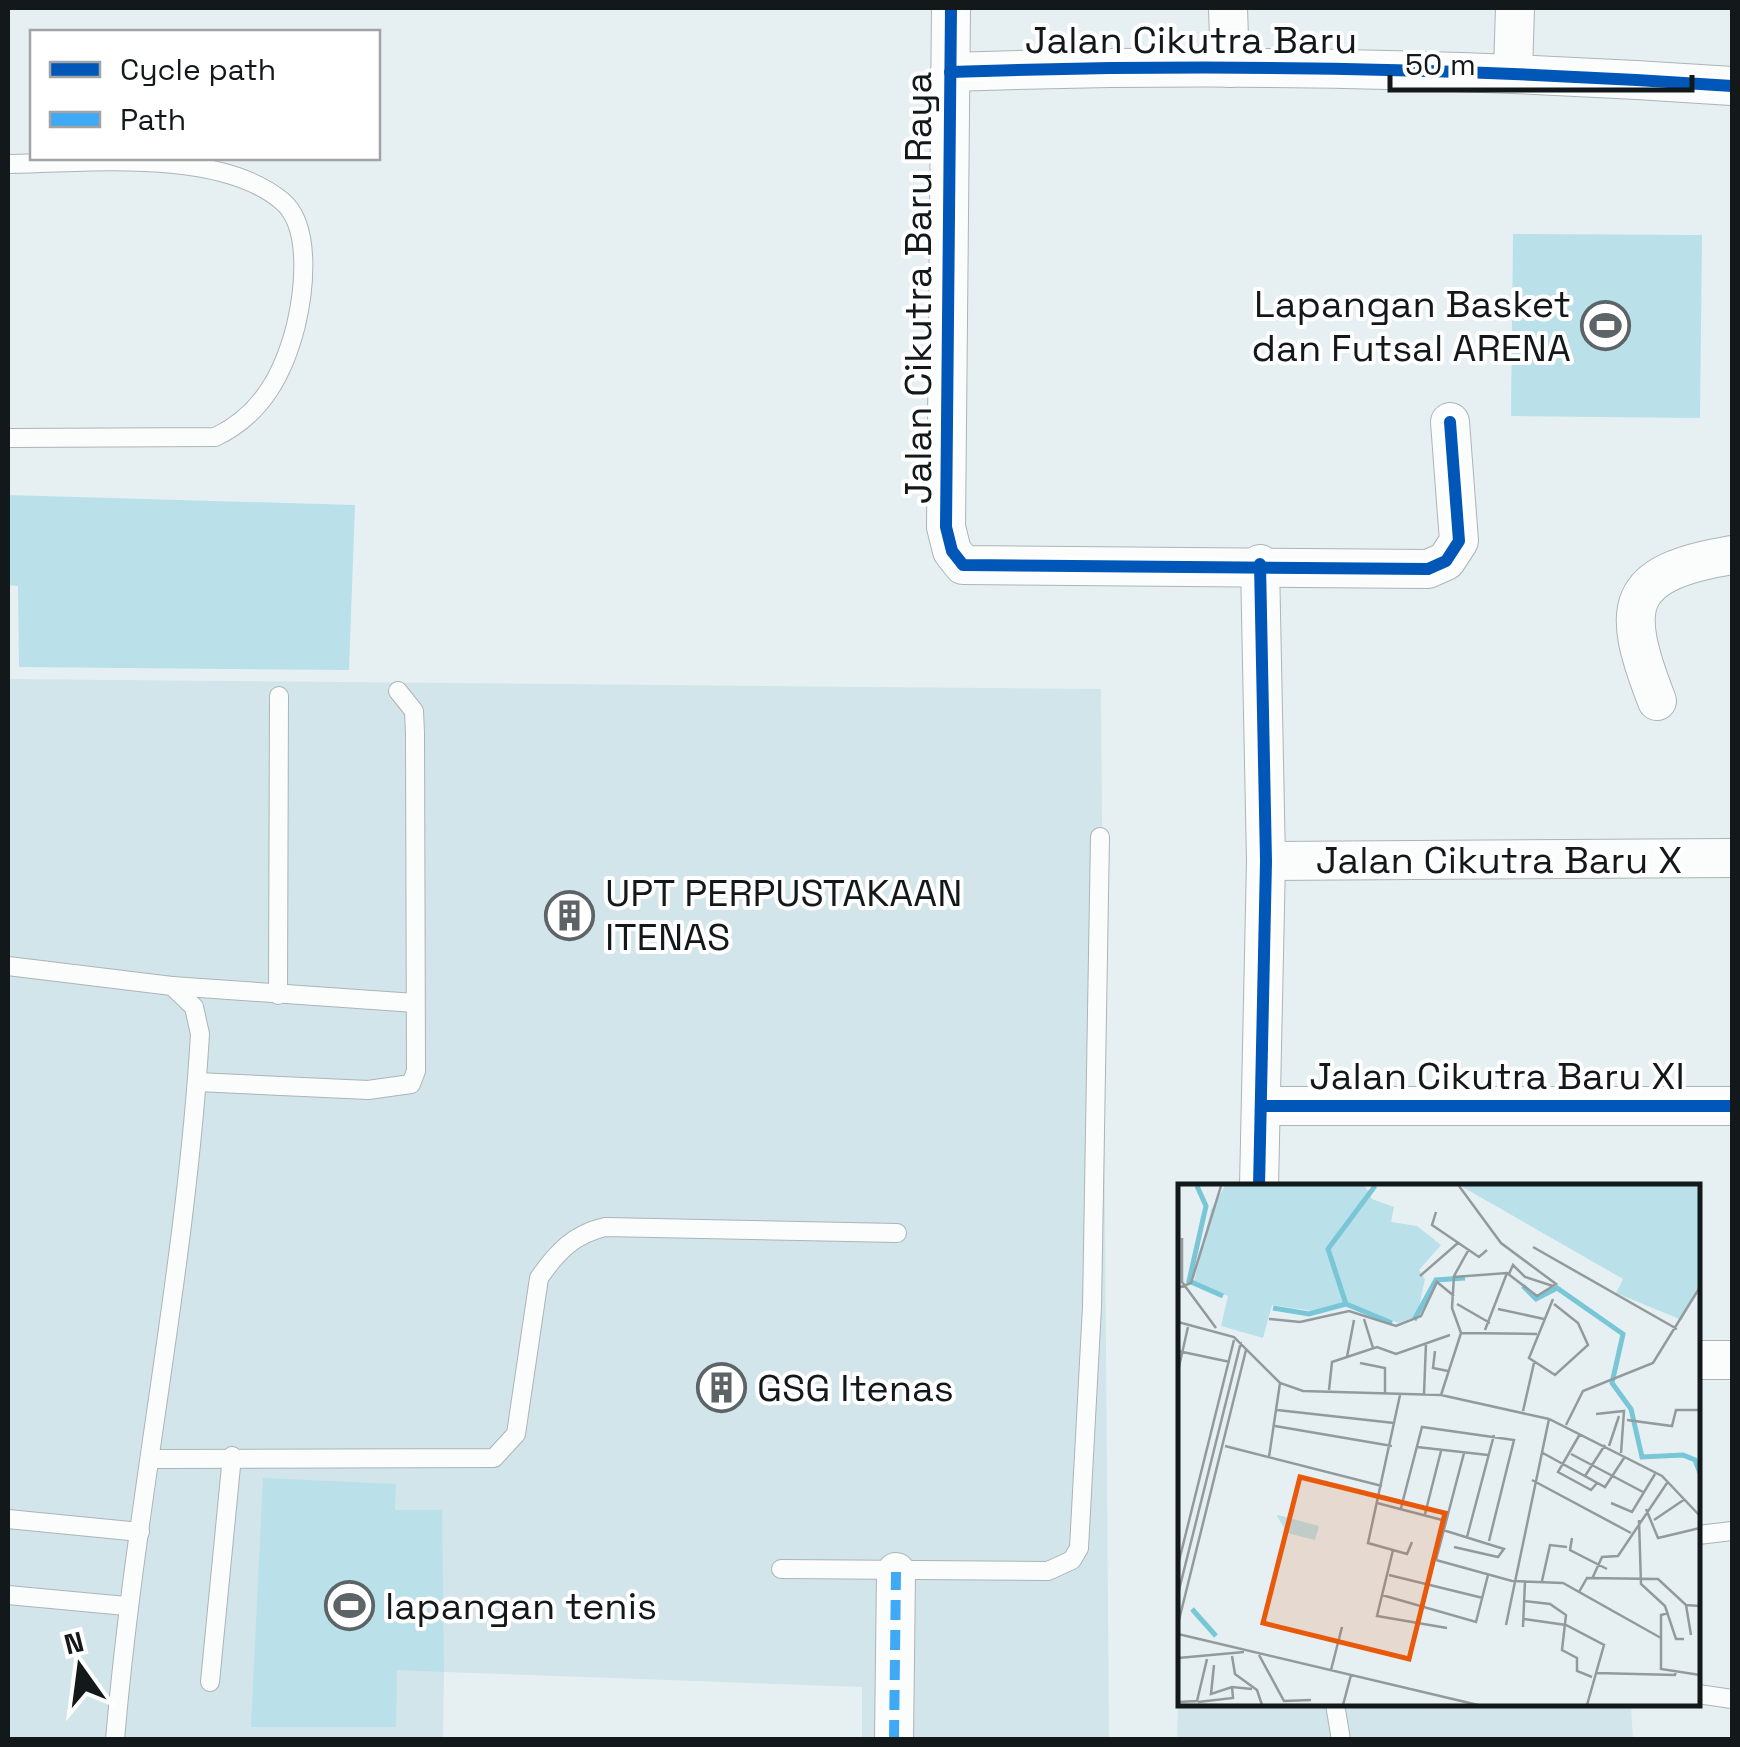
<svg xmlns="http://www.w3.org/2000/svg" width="1740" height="1747" font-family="'Space Grotesk',sans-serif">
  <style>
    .built { fill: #d2e5ea }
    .green { fill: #bae0e9 }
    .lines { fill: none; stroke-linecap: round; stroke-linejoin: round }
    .service-casing { stroke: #acb4b6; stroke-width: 20 }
    .minor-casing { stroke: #acb4b6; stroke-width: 40 }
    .service { stroke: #fbfdfd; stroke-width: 18 }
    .minor { stroke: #fbfdfd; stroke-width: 38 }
    .quiet { stroke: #3fa9f5; stroke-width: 10; stroke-dasharray: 20 10; stroke-linecap: butt }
    .cycleway-casing { stroke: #fff; stroke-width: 19 }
    .cycleway { stroke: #0057b8; stroke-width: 12 }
    .labels { text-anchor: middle; stroke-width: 8; stroke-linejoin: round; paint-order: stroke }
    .street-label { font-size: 38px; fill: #13191b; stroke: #fff }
    .poi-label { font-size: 38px; fill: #13191b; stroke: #fff; text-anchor: start }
    .inset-river { fill: none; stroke: #79c6d7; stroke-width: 5 }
    .inset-road { fill: none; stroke: #929a9d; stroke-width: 2.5 }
    .view { fill: #e8590c; fill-opacity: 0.15; stroke: #e8590c; stroke-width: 5 }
    .inset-edge { fill: none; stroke: #13191b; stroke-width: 5 }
  </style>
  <rect width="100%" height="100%" fill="#e6f0f3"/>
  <g class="built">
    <path d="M 8,679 L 1101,689 L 1109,1739 L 862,1739 L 862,1687 L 444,1672 L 443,1739 L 8,1740 Z"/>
    <path d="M 1180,1638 L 1180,1704 L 1631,1705 L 1633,1739 L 1177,1739 Z"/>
  </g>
  <g class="green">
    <path d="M 1513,234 L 1702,235 L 1700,418 L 1511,416 Z"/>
    <path d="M 8,495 L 355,505 L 349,670 L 19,667 L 18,586 L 8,585 Z"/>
    <path d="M 263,1478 L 396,1484 L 395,1510 L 442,1510 L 444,1672 L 397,1670 L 396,1727 L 251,1727 Z"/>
  </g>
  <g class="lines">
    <defs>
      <g id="service">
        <path d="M 8,164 C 86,163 219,148 282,201 C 312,226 304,291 296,325 C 284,373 262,415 215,437 L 8,438"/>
        <path d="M 8,966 L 172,986 L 194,1007 L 200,1034 C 186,1271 135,1503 115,1740"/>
        <path d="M 172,986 L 415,1003"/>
        <path d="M 278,995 L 279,696"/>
        <path d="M 197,1082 L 368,1090 L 411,1084 L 416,1071 L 415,733 L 414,711 L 398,691"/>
        <path d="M 152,1459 L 494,1458 L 516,1434 L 539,1278 C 557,1252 574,1234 605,1227 L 897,1233"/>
        <path d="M 8,1519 L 140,1532"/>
        <path d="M 1698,1535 L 1732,1531"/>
        <path d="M 781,1569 L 1048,1571 L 1072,1560 L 1079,1548 L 1092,1307 L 1100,837"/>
        <path d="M 8,1595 L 126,1606"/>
        <path d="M 210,1682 L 232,1456"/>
        <path d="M 1698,1694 L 1732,1699"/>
        <path d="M 1335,1704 L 1341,1740"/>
      </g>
      <g id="minor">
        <path d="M 951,8 L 946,527 L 952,551 L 963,565 L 1428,569 L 1446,561 L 1459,541 L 1450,422"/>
        <path d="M 1228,8 L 1230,68"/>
        <path d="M 1513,71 L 1515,8"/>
        <path d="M 950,72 C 1211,63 1472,68 1732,86"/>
        <path d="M 1657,701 C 1620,606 1623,573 1732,555"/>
        <path d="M 1266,861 L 1732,858"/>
        <path d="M 1261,1106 L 1732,1106"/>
        <path d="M 1259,1187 L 1266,861 L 1260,564"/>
        <path d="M 1698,1360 L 1732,1360"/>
        <path d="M 894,1740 L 896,1572"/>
      </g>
    </defs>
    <use href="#service" class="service-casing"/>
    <use href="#minor" class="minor-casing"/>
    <use href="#service" class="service"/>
    <use href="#minor" class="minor"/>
    <path class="quiet" d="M 894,1740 L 896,1572"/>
    <defs>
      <g id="cycleway">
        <path d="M 951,8 L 946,527 L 952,551 L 963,565 L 1428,569 L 1446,561 L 1459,541 L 1450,422"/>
        <path d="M 950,72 C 1211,63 1472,68 1732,86"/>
        <path d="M 1261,1106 L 1732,1106"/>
        <path d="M 1259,1187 L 1266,861 L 1260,564"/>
      </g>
    </defs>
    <use href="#cycleway" class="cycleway-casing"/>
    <use href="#cycleway" class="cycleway"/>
  </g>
  <defs>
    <symbol id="stadium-ring" viewBox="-11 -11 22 22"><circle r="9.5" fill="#fff" stroke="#5d6467" stroke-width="1.5"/><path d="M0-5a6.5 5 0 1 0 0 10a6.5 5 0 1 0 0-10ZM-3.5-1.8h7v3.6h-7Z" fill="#5d6467"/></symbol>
    <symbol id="building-ring" viewBox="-11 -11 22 22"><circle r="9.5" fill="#fff" stroke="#5d6467" stroke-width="1.5"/><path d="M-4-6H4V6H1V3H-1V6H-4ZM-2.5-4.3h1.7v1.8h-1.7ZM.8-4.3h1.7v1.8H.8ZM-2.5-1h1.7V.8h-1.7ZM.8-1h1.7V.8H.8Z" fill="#5d6467"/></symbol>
  </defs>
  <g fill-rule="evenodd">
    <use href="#stadium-ring" x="1578" y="298" width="55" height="55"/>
    <use href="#building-ring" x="542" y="888" width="55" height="55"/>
    <use href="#building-ring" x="694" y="1360" width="55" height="55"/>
    <use href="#stadium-ring" x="322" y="1578" width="55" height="55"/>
  </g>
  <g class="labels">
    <g class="street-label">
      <text x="1191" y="53">Jalan Cikutra Baru</text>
      <text transform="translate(918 288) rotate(-90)" y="13">Jalan Cikutra Baru Raya</text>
      <text x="1499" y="873">Jalan Cikutra Baru X</text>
      <text x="1497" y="1089">Jalan Cikutra Baru XI</text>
    </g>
    <g class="poi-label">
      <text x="1571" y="317" text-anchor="end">Lapangan Basket<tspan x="1571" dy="44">dan Futsal ARENA</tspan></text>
      <text x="605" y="906">UPT PERPUSTAKAAN<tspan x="605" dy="44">ITENAS</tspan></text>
      <text x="757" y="1401">GSG Itenas</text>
      <text x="385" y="1619">lapangan tenis</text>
    </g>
  </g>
  <g transform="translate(1178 1184)">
    <rect width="522" height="522" fill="#e6f0f3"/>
    <path d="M 47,2 L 187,2 L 194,15 L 216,23 L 213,38 L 239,42 L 263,61 L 241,86 L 247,95 L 239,132 L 220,139 L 169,118 L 134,127 L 94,121 L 85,154 L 43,142 L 50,112 L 15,101 L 33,26 ZM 283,2 L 522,2 L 522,98 L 504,136 L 438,109 L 445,95 ZM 99,332 L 100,331 L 141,342 L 137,356 L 109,349 Z" fill="#bae0e9"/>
    <path class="inset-river" d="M 19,2 L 28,22 L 11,97 L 45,112M 345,102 L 358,115 L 379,104 L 445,150 L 434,199 L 453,225 L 464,273 L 505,271 L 517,276 L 522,289M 168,120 L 150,65 L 197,2M 95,124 L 131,130 L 168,120 L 214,139M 236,136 L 258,96 L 287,94M 14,425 L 38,452"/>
    <path class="inset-road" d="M 258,28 L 254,41 L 301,73 L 309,66M 4,54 L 4,98 L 38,144M 355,63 L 499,145M 331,90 L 335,81 L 347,93 L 375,102M 242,92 L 281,58M 276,93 L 329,89 L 359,112 L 378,100 L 323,59 L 281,2M 0,104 L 13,99 L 43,2M 375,115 L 351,174 L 377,191 L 410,161 L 400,139 L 376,120M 279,120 L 312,139M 320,125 L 366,135M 91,135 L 122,138 L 171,127 L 218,142 L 243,132 L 259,98 L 276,112M 186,135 L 195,164M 0,138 L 56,153 L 102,199 L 125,207 L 263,211 L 371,235 L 484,292 L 522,332M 307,146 L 329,89M 283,149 L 274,124 L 276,92 L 291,65M 283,149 L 359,150M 0,167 L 52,178M 257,167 L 255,184 L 270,187M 169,173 L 199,163 L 218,170 L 272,151M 182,179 L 207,184 L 207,210M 0,187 L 10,143M 151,206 L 154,178 L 169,173 L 176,136M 246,210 L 248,159M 222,211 L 190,359 L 229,370 L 234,358M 263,211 L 283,149M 99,226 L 216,239M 345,227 L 356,179M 418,230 L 446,227 L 443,269M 449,236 L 494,242 L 498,226 L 522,226M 388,241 L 405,207 L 475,179 L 522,103M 97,242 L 214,262M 402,250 L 380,288 L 413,306 L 419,299M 47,262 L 204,302M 431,262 L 441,232M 239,263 L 310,271M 363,268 L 427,303 L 446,274M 393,270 L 465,308M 91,273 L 102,199M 407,292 L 427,261M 354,296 L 453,349M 199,319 L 268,337M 433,319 L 454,328 L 477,290M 223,324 L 244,243 L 336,256 L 311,357M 468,325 L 480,354 L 522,344M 247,330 L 263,267M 461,336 L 463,400 L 487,422 L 498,455 L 506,455M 476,336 L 507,315M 265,346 L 326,365 L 320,373 L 276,363M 289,353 L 316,251M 394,354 L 392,366 L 429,385M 215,366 L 199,432 L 269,444M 258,376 L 334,397 L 385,399 L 483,454M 258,376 L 286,269M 0,381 L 56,156M 211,391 L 305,414M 414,395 L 424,373 L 440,372 L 489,299M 364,397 L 372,361 L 389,363M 401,408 L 409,394 L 480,395 L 508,421 L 522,422M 0,410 L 63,158M 204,411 L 298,438 L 310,391M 346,417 L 372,420 L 388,431 L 384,466 L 399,474 L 399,487 L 414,493M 508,421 L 513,451M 490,429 L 483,431 L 483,485 L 522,491M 346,435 L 388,441 L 426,461 L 409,521M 0,440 L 68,166M 328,441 L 371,235M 345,443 L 347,397M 0,450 L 300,521M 81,471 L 106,517 L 133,516M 54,472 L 57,490 L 79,506 L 84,521M 0,474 L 66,468M 36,481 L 33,510 L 54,503 L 74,505M 153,486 L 164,443M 418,489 L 497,491 L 498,486M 0,518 L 19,517 L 29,475M 20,518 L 55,514 L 54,503M 165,521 L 173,491"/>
    <path class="view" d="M 122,293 L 267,329 L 231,475 L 85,439 Z"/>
    <rect width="522" height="522" class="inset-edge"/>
  </g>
  <rect width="1740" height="1747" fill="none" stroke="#13191b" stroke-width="20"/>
  <rect x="30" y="30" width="350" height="130" fill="#ffffff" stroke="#a1a3a4" stroke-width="2.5"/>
  <rect x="50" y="62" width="50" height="15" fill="#0057b8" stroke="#a1a3a4" stroke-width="2.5"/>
  <text x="120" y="80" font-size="30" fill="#13191b">Cycle path</text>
  <rect x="50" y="112" width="50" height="15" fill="#3fa9f5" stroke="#a1a3a4" stroke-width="2.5"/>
  <text x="120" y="130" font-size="30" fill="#13191b">Path</text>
  <g transform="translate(80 1667) rotate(346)" stroke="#ffffff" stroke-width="8" paint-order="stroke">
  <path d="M0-8L18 38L0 25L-18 38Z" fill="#13191b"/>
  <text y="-15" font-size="28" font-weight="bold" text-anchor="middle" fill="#13191b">N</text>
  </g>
  <path d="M1390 75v15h302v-15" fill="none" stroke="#13191b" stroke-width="5"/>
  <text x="1405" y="75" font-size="30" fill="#13191b" stroke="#ffffff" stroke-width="8" paint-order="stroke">50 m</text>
</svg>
